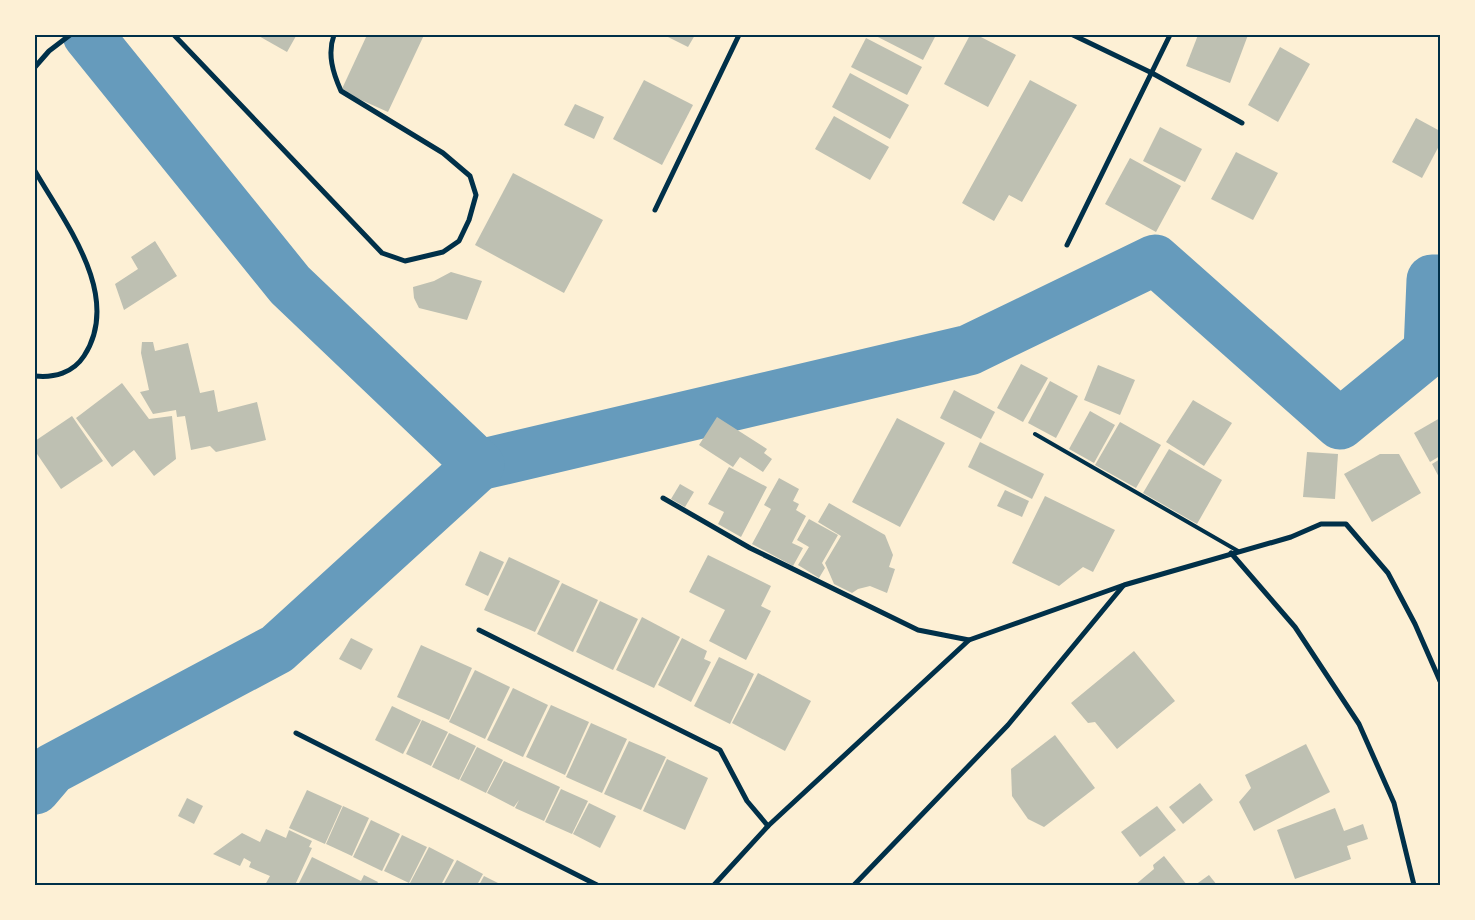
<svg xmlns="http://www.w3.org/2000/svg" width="1475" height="920" font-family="'Roboto Serif',serif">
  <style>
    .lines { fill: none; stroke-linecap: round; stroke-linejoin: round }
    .river { stroke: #669bbc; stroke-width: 51 }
    .building { fill: #bec0b2 }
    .service { stroke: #003049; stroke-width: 4 }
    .minor { stroke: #003049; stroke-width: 5 }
    .neatline { fill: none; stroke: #003049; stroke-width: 2 }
  </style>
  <rect width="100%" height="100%" fill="#fdf0d5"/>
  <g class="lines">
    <g class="river">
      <path d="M 479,465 L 969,350 L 1155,260 L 1340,424 L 1429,351 L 1432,280 L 1440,280"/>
      <path d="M 35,789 L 52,769 L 277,649 L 479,465 L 290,285 L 88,35"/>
    </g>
  </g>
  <g class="building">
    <path d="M 257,35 L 294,35 L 296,36 L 287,52 Z"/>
    <path d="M 367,35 L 424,35 L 388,112 L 341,91 Z"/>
    <path d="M 664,35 L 695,35 L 688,47 Z"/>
    <path d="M 874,35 L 936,35 L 923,60 Z"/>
    <path d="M 970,35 L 977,35 L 1016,55 L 988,107 L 944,84 Z"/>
    <path d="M 1198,35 L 1248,35 L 1230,83 L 1186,66 Z"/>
    <path d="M 866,38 L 922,67 L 907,95 L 851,67 Z"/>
    <path d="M 1280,47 L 1310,64 L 1278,122 L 1248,105 Z"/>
    <path d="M 850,73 L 909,105 L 890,139 L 832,107 Z"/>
    <path d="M 644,80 L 693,105 L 662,165 L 613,139 Z"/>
    <path d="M 1030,80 L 1077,105 L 1022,202 L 1009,195 L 994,221 L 962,203 Z"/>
    <path d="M 575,104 L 604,117 L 594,139 L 564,125 Z"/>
    <path d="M 834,116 L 889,147 L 870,180 L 815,149 Z"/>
    <path d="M 1416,118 L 1440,131 L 1440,144 L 1422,178 L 1392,162 Z"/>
    <path d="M 1160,127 L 1202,149 L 1185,182 L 1143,161 Z"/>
    <path d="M 1236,152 L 1278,173 L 1253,220 L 1211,199 Z"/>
    <path d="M 1130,158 L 1181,186 L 1156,232 L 1105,204 Z"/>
    <path d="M 513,173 L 603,220 L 564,293 L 475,245 Z"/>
    <path d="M 155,241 L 177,276 L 124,310 L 115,284 L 138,269 L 131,257 Z"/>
    <path d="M 451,272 L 482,281 L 467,320 L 419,308 L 414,298 L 413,287 L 434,281 Z"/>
    <path d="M 142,342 L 153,342 L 155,351 L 188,343 L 200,393 L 214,390 L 218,412 L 257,402 L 266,440 L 216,452 L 210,446 L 191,450 L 185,416 L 177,417 L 176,410 L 153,414 L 140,392 L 149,390 L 141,353 Z"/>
    <path d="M 1021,364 L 1048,378 L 1023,422 L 997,408 Z"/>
    <path d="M 1098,365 L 1135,380 L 1120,415 L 1084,400 Z"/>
    <path d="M 1050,381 L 1078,396 L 1056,438 L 1028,423 Z"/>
    <path d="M 122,383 L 149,419 L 172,416 L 176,459 L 154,476 L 134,450 L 112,467 L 76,418 Z"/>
    <path d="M 954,390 L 995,412 L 981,439 L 940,418 Z"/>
    <path d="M 1193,400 L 1232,423 L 1204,466 L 1166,442 Z"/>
    <path d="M 1090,411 L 1115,425 L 1094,463 L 1069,449 Z"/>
    <path d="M 72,416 L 103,461 L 61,489 L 35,451 L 35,441 Z"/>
    <path d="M 717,417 L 767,449 L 764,453 L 772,459 L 763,472 L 740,457 L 733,467 L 699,445 Z"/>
    <path d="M 897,418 L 945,443 L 900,527 L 852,502 Z"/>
    <path d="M 1440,418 L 1440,456 L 1430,462 L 1414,433 Z"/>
    <path d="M 1120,422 L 1161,445 L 1136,488 L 1095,465 Z"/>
    <path d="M 980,442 L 1044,474 L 1032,499 L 968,467 Z"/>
    <path d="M 1169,449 L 1222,480 L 1197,524 L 1143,493 Z"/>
    <path d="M 1307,452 L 1338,454 L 1335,499 L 1303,497 Z"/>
    <path d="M 1380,454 L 1399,454 L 1421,493 L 1372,522 L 1344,474 Z"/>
    <path d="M 1440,459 L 1440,479 L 1432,464 Z"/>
    <path d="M 729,467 L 767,487 L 741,537 L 718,524 L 724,512 L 708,504 Z"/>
    <path d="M 779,478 L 799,489 L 793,501 L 799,504 L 796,510 L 806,516 L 792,543 L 803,548 L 793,566 L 752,544 L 771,509 L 764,505 Z"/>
    <path d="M 680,484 L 694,492 L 685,507 L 671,499 Z"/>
    <path d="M 1005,490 L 1029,501 L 1022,517 L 997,506 Z"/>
    <path d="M 1045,496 L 1115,530 L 1093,572 L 1083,567 L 1059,586 L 1012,563 Z"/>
    <path d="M 829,503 L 885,535 L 893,555 L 889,567 L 895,569 L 887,593 L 870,586 L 858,589 L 852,593 L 834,584 L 825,563 L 841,536 L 818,522 Z"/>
    <path d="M 809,519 L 838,535 L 822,563 L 825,568 L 819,578 L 798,565 L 809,547 L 797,540 Z"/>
    <path d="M 480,551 L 504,562 L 488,596 L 465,585 Z"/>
    <path d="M 708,555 L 771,586 L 761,606 L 771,611 L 746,660 L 709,641 L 725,610 L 689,592 Z"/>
    <path d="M 509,557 L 560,581 L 535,632 L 484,610 Z"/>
    <path d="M 562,583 L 598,600 L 573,652 L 537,634 Z"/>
    <path d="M 600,601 L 638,619 L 613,670 L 576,652 Z"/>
    <path d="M 642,617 L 680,637 L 654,688 L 616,670 Z"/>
    <path d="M 351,638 L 373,649 L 361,670 L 339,659 Z"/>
    <path d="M 682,638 L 707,651 L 704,659 L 711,662 L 691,702 L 658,685 Z"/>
    <path d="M 421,645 L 472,668 L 449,720 L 397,697 Z"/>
    <path d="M 1134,651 L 1175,701 L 1117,749 L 1095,722 L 1088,723 L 1071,703 Z"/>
    <path d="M 719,657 L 754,674 L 730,724 L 694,706 Z"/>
    <path d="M 475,670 L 510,687 L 485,739 L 449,722 Z"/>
    <path d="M 758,673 L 811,701 L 785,751 L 732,723 Z"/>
    <path d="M 513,688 L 548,705 L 523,757 L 487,740 Z"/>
    <path d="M 551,705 L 589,722 L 565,775 L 526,757 Z"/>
    <path d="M 392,706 L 421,720 L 403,754 L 375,740 Z"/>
    <path d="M 422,720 L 448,732 L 431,766 L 406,754 Z"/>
    <path d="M 591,723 L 627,739 L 602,793 L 566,777 Z"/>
    <path d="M 449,733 L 476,746 L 459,780 L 432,767 Z"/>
    <path d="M 1055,735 L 1095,788 L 1044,827 L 1028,819 L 1012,796 L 1011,769 Z"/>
    <path d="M 629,741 L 666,757 L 641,810 L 604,794 Z"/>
    <path d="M 1306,744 L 1330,792 L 1254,831 L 1239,802 L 1251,788 L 1245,775 Z"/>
    <path d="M 477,747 L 503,760 L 486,793 L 460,780 Z"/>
    <path d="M 667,759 L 708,778 L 685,830 L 643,811 Z"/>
    <path d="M 504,761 L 560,787 L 544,821 L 515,808 L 519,800 L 514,807 L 487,793 Z"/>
    <path d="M 1200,783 L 1213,800 L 1183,824 L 1169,807 Z"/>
    <path d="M 561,789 L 588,801 L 572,834 L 545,822 Z"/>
    <path d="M 307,790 L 342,806 L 325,844 L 289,828 Z"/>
    <path d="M 187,798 L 203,806 L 194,824 L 178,816 Z"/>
    <path d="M 589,803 L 616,816 L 600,848 L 573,834 Z"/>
    <path d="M 343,806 L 369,818 L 352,856 L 326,844 Z"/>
    <path d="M 1157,806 L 1176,830 L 1140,857 L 1121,832 Z"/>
    <path d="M 1335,808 L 1344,831 L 1363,824 L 1368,839 L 1347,846 L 1351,859 L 1295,879 L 1277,830 Z"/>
    <path d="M 371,820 L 400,834 L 382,871 L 353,857 Z"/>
    <path d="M 266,829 L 286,838 L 289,830 L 312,841 L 309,847 L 312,848 L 295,885 L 265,885 L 270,876 L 249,867 L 251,862 L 244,858 L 240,866 L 213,854 L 242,833 L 260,842 Z"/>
    <path d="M 402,835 L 427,847 L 409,883 L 384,871 Z"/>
    <path d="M 429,847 L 454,860 L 441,885 L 414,885 L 410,883 Z"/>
    <path d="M 1164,856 L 1187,885 L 1135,885 L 1154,869 L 1153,865 Z"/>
    <path d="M 312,857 L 361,881 L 364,875 L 378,882 L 376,885 L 298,885 Z"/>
    <path d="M 457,860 L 483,874 L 477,885 L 443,885 Z"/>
    <path d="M 1209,875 L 1217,885 L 1195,885 Z"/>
    <path d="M 484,876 L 502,885 L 479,885 Z"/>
  </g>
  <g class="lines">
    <path class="service" d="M 1035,434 L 1238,551"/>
    <g class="minor">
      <path d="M 174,35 L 382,253 L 405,261 L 443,252 L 459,241 L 469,220 L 476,195 L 470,176 L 443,153 L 341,91 C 333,73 327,54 334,35"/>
      <path d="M 1073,35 L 1152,73 L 1242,123"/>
      <path d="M 35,67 L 49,51 L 70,35"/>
      <path d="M 35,171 C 65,223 123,296 84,356 C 73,373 54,378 35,376"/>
      <path d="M 655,210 L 739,35"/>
      <path d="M 1067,245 L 1170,35"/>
      <path d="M 663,498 L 750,548 L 918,630 L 969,640"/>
      <path d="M 1231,553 L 1295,627 L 1359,724 L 1394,803 L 1414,885"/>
      <path d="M 479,630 L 720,750 L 747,801 L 768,826"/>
      <path d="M 296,733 L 597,885"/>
      <path d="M 714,885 L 768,826 L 969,640 L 1124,585 L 1291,537 L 1321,524 L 1346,524 L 1388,573 L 1415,624 L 1440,681"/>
      <path d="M 854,885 L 1008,725 L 1123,586"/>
    </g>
  </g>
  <rect width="1475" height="920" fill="none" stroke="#fdf0d5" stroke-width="72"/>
  <rect x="36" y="36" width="1403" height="848" class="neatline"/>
</svg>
